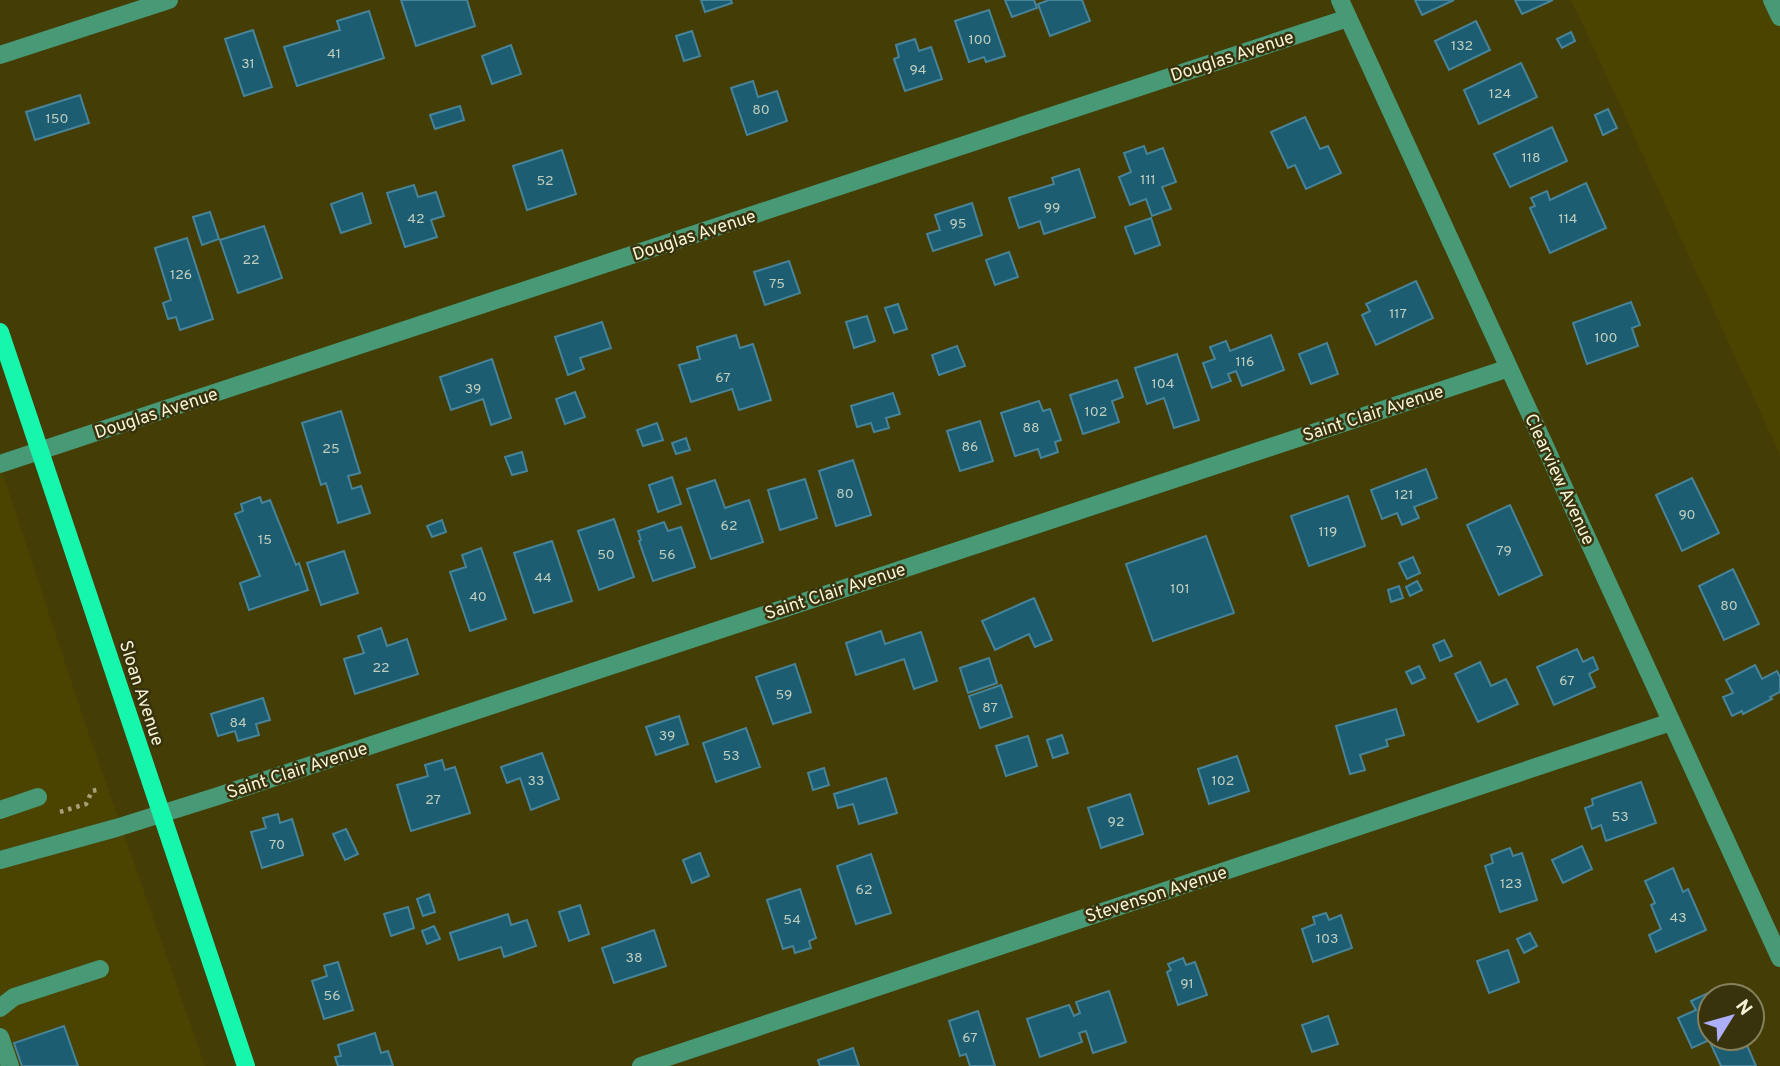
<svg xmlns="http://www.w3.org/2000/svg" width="1780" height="1066" font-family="Overpass,sans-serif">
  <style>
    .built { fill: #4b4300 }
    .building { fill: #1d5d71; stroke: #478499; stroke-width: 2 }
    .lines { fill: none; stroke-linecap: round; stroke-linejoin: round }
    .path { stroke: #a5a078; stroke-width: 4.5; stroke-dasharray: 3.5 5; stroke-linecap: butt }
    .minor { stroke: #489a76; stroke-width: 18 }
    .major { stroke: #16f7ad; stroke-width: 18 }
    .labels { text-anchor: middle; stroke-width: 5; stroke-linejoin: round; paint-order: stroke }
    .number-label { font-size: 14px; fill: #c0cebe }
    .street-label { font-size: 18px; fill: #f6f3d8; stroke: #38330c }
  </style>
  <rect width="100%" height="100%" fill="#443d06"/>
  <g class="built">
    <path d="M 1571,0 L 1780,0 L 1780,455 L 1590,40 Z"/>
    <path d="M 0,465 L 85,723 L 205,1066 L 0,1066 Z"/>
  </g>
  <g class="building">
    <path d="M 401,0 L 467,0 L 475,26 L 416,46 Z"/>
    <path d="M 701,0 L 731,0 L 732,3 L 705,12 Z"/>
    <path d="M 1005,0 L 1034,0 L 1037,8 L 1012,17 Z"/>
    <path d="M 1049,0 L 1082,0 L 1090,21 L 1050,36 L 1038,4 Z"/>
    <path d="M 1415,0 L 1454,0 L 1422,15 Z"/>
    <path d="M 1515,0 L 1553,0 L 1522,14 Z"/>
    <path d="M 989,10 L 1005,56 L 986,62 L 984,57 L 969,62 L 955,21 Z"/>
    <path d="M 369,11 L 384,58 L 297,86 L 284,47 L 340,30 L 337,21 Z"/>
    <path d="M 1476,21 L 1490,50 L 1449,70 L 1435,41 Z"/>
    <path d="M 253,30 L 272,87 L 244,96 L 225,39 Z"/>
    <path d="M 692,31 L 700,56 L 684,61 L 676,36 Z"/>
    <path d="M 1571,32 L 1575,41 L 1562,48 L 1557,39 Z"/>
    <path d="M 915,39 L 919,51 L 931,47 L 942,79 L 905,91 L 894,59 L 899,57 L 896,45 Z"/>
    <path d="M 511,45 L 521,74 L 492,84 L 482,56 Z"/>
    <path d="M 1521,63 L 1537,97 L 1479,124 L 1464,90 Z"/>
    <path d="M 753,81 L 758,97 L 777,91 L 787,121 L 747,135 L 731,88 Z"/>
    <path d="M 80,95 L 89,123 L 35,140 L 26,112 Z"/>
    <path d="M 460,106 L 464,120 L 435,129 L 430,115 Z"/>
    <path d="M 1608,109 L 1617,128 L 1603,135 L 1595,115 Z"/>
    <path d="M 1305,117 L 1320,149 L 1328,146 L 1341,173 L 1306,189 L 1295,165 L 1288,168 L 1271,132 Z"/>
    <path d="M 1552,127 L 1567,161 L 1510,187 L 1494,154 Z"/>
    <path d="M 1144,146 L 1147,154 L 1163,148 L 1176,182 L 1162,187 L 1171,209 L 1152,216 L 1146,199 L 1130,205 L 1119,177 L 1131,172 L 1124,153 Z"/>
    <path d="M 562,150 L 576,194 L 527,210 L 513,166 Z"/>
    <path d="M 1079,169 L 1095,217 L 1044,234 L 1040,221 L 1019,228 L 1009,198 L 1054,184 L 1052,178 Z"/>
    <path d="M 1586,183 L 1606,228 L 1550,253 L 1530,208 L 1535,206 L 1531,198 L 1547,191 L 1550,200 Z"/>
    <path d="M 414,185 L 418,197 L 436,192 L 444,216 L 431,220 L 437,237 L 405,247 L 387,193 Z"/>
    <path d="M 362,193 L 371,223 L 341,233 L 331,204 Z"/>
    <path d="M 972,203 L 982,235 L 933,251 L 927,234 L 940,230 L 935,215 Z"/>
    <path d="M 210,212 L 219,239 L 202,245 L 193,217 Z"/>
    <path d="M 1151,218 L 1160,245 L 1135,254 L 1125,227 Z"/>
    <path d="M 264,226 L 282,278 L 238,293 L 220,240 Z"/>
    <path d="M 187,238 L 213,319 L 180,330 L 176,317 L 168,319 L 163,303 L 171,300 L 155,248 Z"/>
    <path d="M 1009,252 L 1018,277 L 995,285 L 986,260 Z"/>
    <path d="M 789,261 L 800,293 L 765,305 L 754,272 Z"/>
    <path d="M 1416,281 L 1433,318 L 1376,345 L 1362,315 L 1370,311 L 1366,304 Z"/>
    <path d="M 1631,302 L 1640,325 L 1632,328 L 1638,346 L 1587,364 L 1573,323 Z"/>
    <path d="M 898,304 L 907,329 L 894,333 L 885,308 Z"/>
    <path d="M 867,316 L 875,341 L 854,348 L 846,322 Z"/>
    <path d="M 602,322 L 611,348 L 580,358 L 584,369 L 568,375 L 555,337 Z"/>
    <path d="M 736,335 L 740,348 L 753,344 L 771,400 L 739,410 L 732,389 L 691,402 L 679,365 L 700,359 L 697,347 Z"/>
    <path d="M 1271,335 L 1284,370 L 1242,386 L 1236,371 L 1228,374 L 1231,381 L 1212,388 L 1203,363 L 1215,359 L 1210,347 L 1226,341 L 1230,351 Z"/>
    <path d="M 1327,343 L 1338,374 L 1311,384 L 1299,354 Z"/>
    <path d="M 957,346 L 965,366 L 939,375 L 932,355 Z"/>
    <path d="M 1177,354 L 1199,420 L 1174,428 L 1164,398 L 1147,404 L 1135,368 Z"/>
    <path d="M 492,359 L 511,418 L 491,425 L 483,399 L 451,410 L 440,377 Z"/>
    <path d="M 1117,380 L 1123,397 L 1112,401 L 1119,422 L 1083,434 L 1070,395 Z"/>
    <path d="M 575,392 L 585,417 L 565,424 L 556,399 Z"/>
    <path d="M 893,393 L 900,414 L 886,418 L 889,428 L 874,432 L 871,423 L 857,427 L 851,406 Z"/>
    <path d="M 1039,401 L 1043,411 L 1050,409 L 1061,440 L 1055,442 L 1058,452 L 1041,458 L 1038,449 L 1015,456 L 1001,413 Z"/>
    <path d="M 341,411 L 360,473 L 348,476 L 352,489 L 361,486 L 370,513 L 338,523 L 326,483 L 321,485 L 302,423 Z"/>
    <path d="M 980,421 L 993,461 L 960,471 L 947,431 Z"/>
    <path d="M 657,423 L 663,440 L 643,446 L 637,430 Z"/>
    <path d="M 686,438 L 690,450 L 676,454 L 672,443 Z"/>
    <path d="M 522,452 L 527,471 L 512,475 L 505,457 Z"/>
    <path d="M 853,460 L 871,515 L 836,526 L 819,471 Z"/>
    <path d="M 1426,469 L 1437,498 L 1414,507 L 1419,518 L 1402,525 L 1397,513 L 1382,519 L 1371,490 Z"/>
    <path d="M 672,477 L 681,504 L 658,512 L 649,485 Z"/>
    <path d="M 1692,478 L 1719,533 L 1682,551 L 1656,495 Z"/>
    <path d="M 805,479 L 817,518 L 780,530 L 768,490 Z"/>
    <path d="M 715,480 L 725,508 L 749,500 L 763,542 L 711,559 L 687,489 Z"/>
    <path d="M 1348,496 L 1365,546 L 1309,566 L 1291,516 Z"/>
    <path d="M 260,497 L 262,503 L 270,500 L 296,565 L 299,563 L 308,590 L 249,610 L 240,583 L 260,576 L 235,514 L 243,511 L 241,504 Z"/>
    <path d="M 1510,505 L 1542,575 L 1499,595 L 1467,525 Z"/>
    <path d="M 614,519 L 634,577 L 599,590 L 578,531 Z"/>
    <path d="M 442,520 L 446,532 L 432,537 L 427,526 Z"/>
    <path d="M 664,522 L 668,531 L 681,527 L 695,567 L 653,581 L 639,541 L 641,540 L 638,531 Z"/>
    <path d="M 1206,536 L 1234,613 L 1153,641 L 1126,564 Z"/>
    <path d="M 552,541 L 572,601 L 534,613 L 514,553 Z"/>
    <path d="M 481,548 L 506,619 L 470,631 L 450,572 L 466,567 L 462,555 Z"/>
    <path d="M 344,551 L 358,593 L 321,605 L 307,563 Z"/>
    <path d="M 1413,557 L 1420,573 L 1407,579 L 1399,563 Z"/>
    <path d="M 1733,569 L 1759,624 L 1724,640 L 1699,586 Z"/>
    <path d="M 1417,581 L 1422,590 L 1410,596 L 1406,587 Z"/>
    <path d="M 1399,586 L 1403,598 L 1391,602 L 1388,590 Z"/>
    <path d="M 1034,598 L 1052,640 L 1035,647 L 1029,634 L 995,650 L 982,621 Z"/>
    <path d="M 381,628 L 387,646 L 407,639 L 418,674 L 355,694 L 344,659 L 364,653 L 358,636 Z"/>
    <path d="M 881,631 L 885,644 L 921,632 L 937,681 L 914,689 L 904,659 L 856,675 L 846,643 Z"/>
    <path d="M 1444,640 L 1452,656 L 1440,661 L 1433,645 Z"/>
    <path d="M 1577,649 L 1583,662 L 1593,657 L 1598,669 L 1589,674 L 1595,687 L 1554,705 L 1537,667 Z"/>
    <path d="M 989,658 L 997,683 L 968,693 L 960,668 Z"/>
    <path d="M 1480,662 L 1491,686 L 1506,679 L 1518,704 L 1478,722 L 1455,674 Z"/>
    <path d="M 795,664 L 811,712 L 773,724 L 756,677 Z"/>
    <path d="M 1755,665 L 1762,679 L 1777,671 L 1780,677 L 1780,692 L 1770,697 L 1772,699 L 1743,714 L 1742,711 L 1732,716 L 1723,697 L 1733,693 L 1726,680 Z"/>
    <path d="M 1419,666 L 1425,678 L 1412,684 L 1406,672 Z"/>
    <path d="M 1001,685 L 1012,717 L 980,728 L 969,696 Z"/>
    <path d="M 263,698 L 270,720 L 256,724 L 259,735 L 238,741 L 235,731 L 218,736 L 211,714 Z"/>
    <path d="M 1396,709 L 1404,735 L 1386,740 L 1388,746 L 1360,755 L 1365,770 L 1350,774 L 1336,726 Z"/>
    <path d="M 679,716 L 688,744 L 656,755 L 646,727 Z"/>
    <path d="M 746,728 L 760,767 L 716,782 L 703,743 Z"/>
    <path d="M 1062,735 L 1068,753 L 1053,758 L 1047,740 Z"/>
    <path d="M 1028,736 L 1037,766 L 1006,776 L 996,746 Z"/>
    <path d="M 542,753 L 559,799 L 531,810 L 520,778 L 507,783 L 501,767 Z"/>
    <path d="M 1237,756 L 1249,791 L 1209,804 L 1198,769 Z"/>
    <path d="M 442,760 L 445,770 L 455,767 L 470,813 L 411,831 L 397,785 L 428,776 L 425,765 Z"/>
    <path d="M 824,768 L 829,785 L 813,790 L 808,773 Z"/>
    <path d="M 886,778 L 897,813 L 859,824 L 853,804 L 838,808 L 834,794 Z"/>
    <path d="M 1641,782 L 1656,823 L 1606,841 L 1601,825 L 1592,829 L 1585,808 L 1593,805 L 1592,799 Z"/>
    <path d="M 1130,794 L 1143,834 L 1101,848 L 1088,808 Z"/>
    <path d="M 278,814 L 280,823 L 292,819 L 303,855 L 262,868 L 251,832 L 266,828 L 263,818 Z"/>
    <path d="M 346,829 L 358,854 L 345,860 L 333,834 Z"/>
    <path d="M 1582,846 L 1592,869 L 1563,883 L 1552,860 Z"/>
    <path d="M 1510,848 L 1513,856 L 1522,853 L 1537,900 L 1500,912 L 1485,866 L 1493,863 L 1491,855 Z"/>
    <path d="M 700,853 L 709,876 L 692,883 L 683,860 Z"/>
    <path d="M 871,854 L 891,913 L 856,924 L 837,866 Z"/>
    <path d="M 1673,868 L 1683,892 L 1688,889 L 1706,930 L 1656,952 L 1649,935 L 1661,929 L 1651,905 L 1655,903 L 1645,881 Z"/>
    <path d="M 800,889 L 816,938 L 809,941 L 811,948 L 795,953 L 793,946 L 783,949 L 767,900 Z"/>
    <path d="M 429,894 L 435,912 L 423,916 L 417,899 Z"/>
    <path d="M 580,905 L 589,934 L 569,941 L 559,912 Z"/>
    <path d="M 408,907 L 414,928 L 391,936 L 384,914 Z"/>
    <path d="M 1326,913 L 1329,920 L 1341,915 L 1352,948 L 1313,962 L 1302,929 L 1315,924 L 1313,917 Z"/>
    <path d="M 508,914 L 511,925 L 527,920 L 536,946 L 504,957 L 501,947 L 459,960 L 450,933 Z"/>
    <path d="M 434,926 L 440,939 L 427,944 L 422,931 Z"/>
    <path d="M 654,930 L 666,966 L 614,983 L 602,948 Z"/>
    <path d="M 1530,933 L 1537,946 L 1524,953 L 1517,939 Z"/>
    <path d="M 1508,950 L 1519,982 L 1489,993 L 1477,961 Z"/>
    <path d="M 1183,958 L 1186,965 L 1195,962 L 1207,995 L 1178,1005 L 1167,972 L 1171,970 L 1168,964 Z"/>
    <path d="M 338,962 L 353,1010 L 324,1019 L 312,981 L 327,976 L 324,966 Z"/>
    <path d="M 1717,989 L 1721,996 L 1710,996 L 1710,1038 L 1744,1038 L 1756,1066 L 1721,1066 L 1709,1040 L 1692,1048 L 1678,1018 L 1696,1010 L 1691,1001 Z"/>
    <path d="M 1109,991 L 1126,1042 L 1093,1053 L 1086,1031 L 1079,1033 L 1082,1042 L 1040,1057 L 1027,1019 L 1069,1005 L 1074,1016 L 1080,1013 L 1076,1002 Z"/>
    <path d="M 978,1011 L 995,1066 L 970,1066 L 966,1054 L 960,1056 L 949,1021 Z"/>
    <path d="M 1328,1016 L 1338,1044 L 1312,1052 L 1302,1025 Z"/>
    <path d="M 64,1026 L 78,1066 L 22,1066 L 14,1043 Z"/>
    <path d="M 375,1033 L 381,1053 L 388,1051 L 393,1066 L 338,1066 L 335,1057 L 341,1056 L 338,1045 Z"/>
    <path d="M 853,1048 L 859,1066 L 820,1066 L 818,1060 Z"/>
  </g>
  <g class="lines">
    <path class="path" d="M 60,812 L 86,804 L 92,791 L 101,789"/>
    <g class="minor">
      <path d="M 1340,0 L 1780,958"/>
      <path d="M 1772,0 L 1780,17"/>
      <path d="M 0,55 L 169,0"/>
      <path d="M 0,464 L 1348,18"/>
      <path d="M 0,810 L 38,797"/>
      <path d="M 0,860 L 116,828 L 215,797 L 1509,368"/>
      <path d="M 0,1008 L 14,997 L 100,969"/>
      <path d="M 0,1037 L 10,1066"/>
      <path d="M 641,1066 L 1671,722"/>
    </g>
    <path class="major" d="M 0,332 L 246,1066"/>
  </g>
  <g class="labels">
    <g class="number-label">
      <text x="980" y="44">100</text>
      <text x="1462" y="50">132</text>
      <text x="334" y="58">41</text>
      <text x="248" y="68">31</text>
      <text x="918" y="74">94</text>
      <text x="1500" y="98">124</text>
      <text x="761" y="114">80</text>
      <text x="57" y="123">150</text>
      <text x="1531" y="162">118</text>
      <text x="1148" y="184">111</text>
      <text x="545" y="185">52</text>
      <text x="1052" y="212">99</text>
      <text x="416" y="223">42</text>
      <text x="1568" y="223">114</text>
      <text x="958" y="228">95</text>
      <text x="251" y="264">22</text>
      <text x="181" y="279">126</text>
      <text x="777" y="288">75</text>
      <text x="1398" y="318">117</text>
      <text x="1606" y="342">100</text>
      <text x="1245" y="366">116</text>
      <text x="723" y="382">67</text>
      <text x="1163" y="388">104</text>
      <text x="473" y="393">39</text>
      <text x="1096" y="416">102</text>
      <text x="1031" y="432">88</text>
      <text x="970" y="451">86</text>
      <text x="331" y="453">25</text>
      <text x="845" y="498">80</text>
      <text x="1404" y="499">121</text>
      <text x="1687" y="519">90</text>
      <text x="729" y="530">62</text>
      <text x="1328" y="536">119</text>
      <text x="265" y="544">15</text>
      <text x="1504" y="555">79</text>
      <text x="606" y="559">50</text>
      <text x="667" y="559">56</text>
      <text x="543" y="582">44</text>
      <text x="1180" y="593">101</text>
      <text x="478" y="601">40</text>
      <text x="1729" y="610">80</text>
      <text x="381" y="672">22</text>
      <text x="1567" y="685">67</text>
      <text x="784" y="699">59</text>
      <text x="990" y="712">87</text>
      <text x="238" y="727">84</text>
      <text x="667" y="740">39</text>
      <text x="731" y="760">53</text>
      <text x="536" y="785">33</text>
      <text x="1223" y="785">102</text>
      <text x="433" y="804">27</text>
      <text x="1620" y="821">53</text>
      <text x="1116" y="826">92</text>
      <text x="277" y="849">70</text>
      <text x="1511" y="888">123</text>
      <text x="864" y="894">62</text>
      <text x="1678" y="922">43</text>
      <text x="792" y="924">54</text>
      <text x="1327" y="943">103</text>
      <text x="634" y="962">38</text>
      <text x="1187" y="988">91</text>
      <text x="332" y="1000">56</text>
      <text x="970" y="1042">67</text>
    </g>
    <g class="street-label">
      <text transform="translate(1232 56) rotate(-18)" y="6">Douglas Avenue</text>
      <text transform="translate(694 235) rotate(-18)" y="6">Douglas Avenue</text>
      <text transform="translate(156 413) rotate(-18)" y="6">Douglas Avenue</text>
      <text transform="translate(1373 413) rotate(-18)" y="6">Saint Clair Avenue</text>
      <text transform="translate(1560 479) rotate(65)" y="6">Clearview Avenue</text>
      <text transform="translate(835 591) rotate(-18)" y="6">Saint Clair Avenue</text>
      <text transform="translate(142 693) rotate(72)" y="6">Sloan Avenue</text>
      <text transform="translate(297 770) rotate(-18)" y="6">Saint Clair Avenue</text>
      <text transform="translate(1156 894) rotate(-18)" y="6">Stevenson Avenue</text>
    </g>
  </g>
  <g transform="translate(1731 1017) rotate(53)"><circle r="33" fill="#38330c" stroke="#84805e" stroke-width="2"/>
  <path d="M0-5L12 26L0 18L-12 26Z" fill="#adaffb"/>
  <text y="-10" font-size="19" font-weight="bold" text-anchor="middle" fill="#f6f3d8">N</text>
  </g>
</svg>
